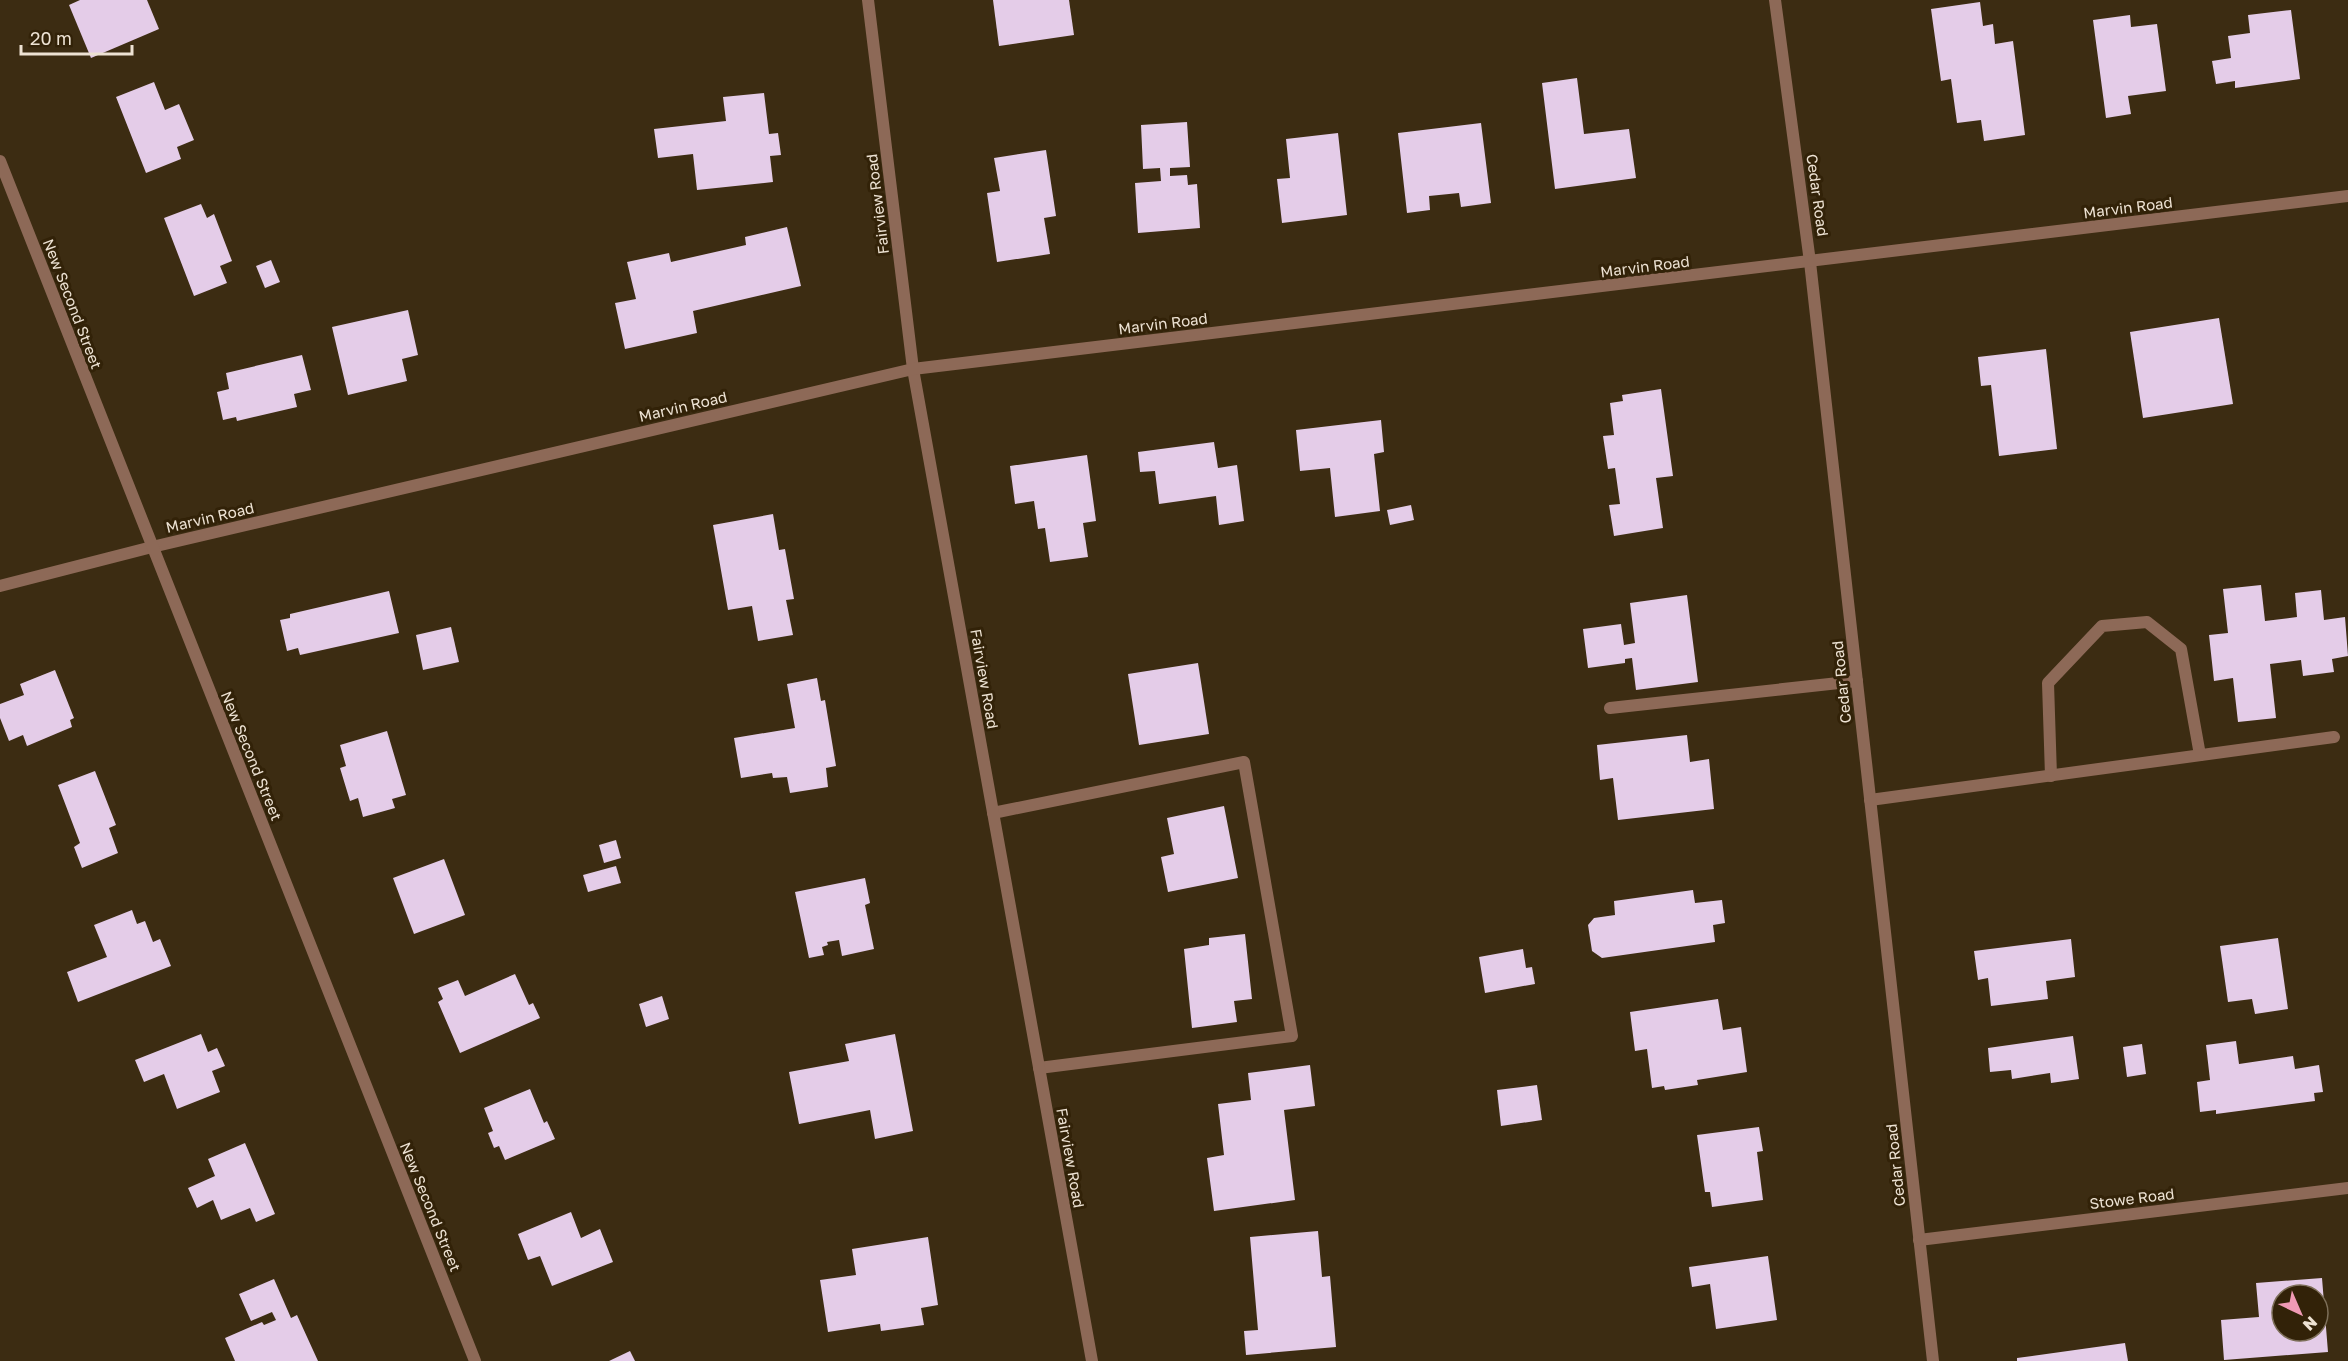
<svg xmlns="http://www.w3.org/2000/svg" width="2348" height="1361" font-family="'Golos Text',sans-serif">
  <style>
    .building { fill: #e4cce8; fill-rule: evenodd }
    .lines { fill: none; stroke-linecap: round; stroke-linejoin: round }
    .service { stroke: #8d6957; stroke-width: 12 }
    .minor { stroke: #8d6957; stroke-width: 12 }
    .tertiary { stroke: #8d6957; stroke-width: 12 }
    .labels { text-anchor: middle; stroke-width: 6; stroke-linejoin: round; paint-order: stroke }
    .street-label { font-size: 15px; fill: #ede2d3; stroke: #322208 }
  </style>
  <rect width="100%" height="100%" fill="#3c2c12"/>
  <g class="building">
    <path d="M 80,0 L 147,0 L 159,29 L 91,58 L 69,5 Z"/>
    <path d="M 993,0 L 1069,0 L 1074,35 L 999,46 Z"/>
    <path d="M 1980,2 L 1983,26 L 1993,24 L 1995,44 L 2013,41 L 2025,135 L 1984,141 L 1981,120 L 1957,123 L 1951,79 L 1941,81 L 1931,9 Z"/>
    <path d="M 2291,10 L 2300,79 L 2235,88 L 2235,81 L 2216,84 L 2212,61 L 2231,58 L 2228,36 L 2250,33 L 2248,15 Z"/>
    <path d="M 2130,15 L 2131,27 L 2157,24 L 2166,91 L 2128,96 L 2131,114 L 2106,118 L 2093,20 Z"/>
    <path d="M 1577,78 L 1584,134 L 1629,129 L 1636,178 L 1555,189 L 1542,83 Z"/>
    <path d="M 154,82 L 165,110 L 179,104 L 194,140 L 177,147 L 181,159 L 146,173 L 116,97 Z"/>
    <path d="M 764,93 L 769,134 L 778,133 L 781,155 L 770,156 L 773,182 L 697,190 L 693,154 L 658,158 L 654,129 L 726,121 L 723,97 Z"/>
    <path d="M 1187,122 L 1190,167 L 1170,168 L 1170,176 L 1187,175 L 1188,185 L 1197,184 L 1200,228 L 1138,233 L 1135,183 L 1161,181 L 1160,168 L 1143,169 L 1141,125 Z"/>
    <path d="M 1481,123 L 1491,203 L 1461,207 L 1459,193 L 1429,196 L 1430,210 L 1407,213 L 1398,133 Z"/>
    <path d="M 1338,133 L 1347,215 L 1282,223 L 1277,179 L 1290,178 L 1286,139 Z"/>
    <path d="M 1046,150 L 1056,216 L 1044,218 L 1050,254 L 997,262 L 987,193 L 1000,191 L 994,158 Z"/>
    <path d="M 201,204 L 207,218 L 214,214 L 232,261 L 220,266 L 227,283 L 194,296 L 164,218 Z"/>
    <path d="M 787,227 L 801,286 L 693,311 L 697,333 L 625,349 L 615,303 L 636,299 L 627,262 L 669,253 L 671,262 L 746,245 L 745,237 Z"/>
    <path d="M 271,260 L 280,282 L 265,288 L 256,266 Z"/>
    <path d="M 408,310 L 418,355 L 402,359 L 407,381 L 348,395 L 332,327 Z"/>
    <path d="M 2219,318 L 2233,404 L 2143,418 L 2130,332 Z"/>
    <path d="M 2046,349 L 2057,449 L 1999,456 L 1991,385 L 1981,386 L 1978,357 Z"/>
    <path d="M 302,355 L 311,390 L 294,394 L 297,407 L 237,421 L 236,417 L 223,420 L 217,392 L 229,389 L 226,373 Z"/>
    <path d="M 1661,389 L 1673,476 L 1656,478 L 1663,528 L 1614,536 L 1609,505 L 1620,504 L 1615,468 L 1608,469 L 1603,436 L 1614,435 L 1610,403 L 1623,401 L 1622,395 Z"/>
    <path d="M 1381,420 L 1384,452 L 1374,454 L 1380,511 L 1335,517 L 1330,468 L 1300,471 L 1296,430 Z"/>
    <path d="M 1214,442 L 1218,468 L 1237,465 L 1244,521 L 1219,525 L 1216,496 L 1159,504 L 1155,471 L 1140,472 L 1138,452 Z"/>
    <path d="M 1087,455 L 1096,521 L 1083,523 L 1088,557 L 1050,562 L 1045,528 L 1038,529 L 1034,501 L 1015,504 L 1010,466 Z"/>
    <path d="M 1411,505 L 1414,520 L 1390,525 L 1387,510 Z"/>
    <path d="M 773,514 L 779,550 L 785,549 L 794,599 L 786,600 L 793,635 L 758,641 L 752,606 L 728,610 L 713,525 Z"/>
    <path d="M 2261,585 L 2265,621 L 2297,617 L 2295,593 L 2321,590 L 2324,620 L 2345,617 L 2348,656 L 2332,659 L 2334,672 L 2303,676 L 2301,660 L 2270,664 L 2276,718 L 2238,722 L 2233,678 L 2214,681 L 2209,635 L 2228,633 L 2223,589 Z"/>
    <path d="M 389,591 L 399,633 L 300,655 L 298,648 L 287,651 L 280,620 L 290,618 L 290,614 Z"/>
    <path d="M 1687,595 L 1698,682 L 1636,690 L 1632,658 L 1625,659 L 1625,663 L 1588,668 L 1583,629 L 1621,624 L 1624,645 L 1635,643 L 1630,603 Z"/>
    <path d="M 451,627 L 459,662 L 423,670 L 416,635 Z"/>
    <path d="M 1198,663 L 1209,734 L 1139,745 L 1128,674 Z"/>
    <path d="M 55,670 L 74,718 L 70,720 L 72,727 L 27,746 L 23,735 L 9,741 L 0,718 L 0,704 L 24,695 L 20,684 Z"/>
    <path d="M 817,678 L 821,701 L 825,700 L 836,766 L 826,768 L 828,787 L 790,793 L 787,777 L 773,778 L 772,773 L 741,778 L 734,738 L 795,728 L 787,684 Z"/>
    <path d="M 387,731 L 406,795 L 392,799 L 395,808 L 363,817 L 358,798 L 350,801 L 340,768 L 346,766 L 340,745 Z"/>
    <path d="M 1687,735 L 1690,762 L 1709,759 L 1714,809 L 1618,820 L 1613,778 L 1600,780 L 1597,745 Z"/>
    <path d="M 95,771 L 116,825 L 109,828 L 118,853 L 82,868 L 74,847 L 80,843 L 58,785 Z"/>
    <path d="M 1224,806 L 1238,878 L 1168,892 L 1161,857 L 1174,854 L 1167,818 Z"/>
    <path d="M 616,840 L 621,858 L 604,863 L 599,845 Z"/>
    <path d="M 444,859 L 465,915 L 414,934 L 393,878 Z"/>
    <path d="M 616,866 L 621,883 L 588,892 L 583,875 Z"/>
    <path d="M 865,878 L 870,903 L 865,905 L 874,949 L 842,956 L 839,940 L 827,942 L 828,945 L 822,947 L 824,955 L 809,958 L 795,892 Z"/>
    <path d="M 1693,890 L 1695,903 L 1722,900 L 1725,923 L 1713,925 L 1715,942 L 1602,958 L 1592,951 L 1588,925 L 1594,918 L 1615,915 L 1614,901 Z"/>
    <path d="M 132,910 L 137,924 L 145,921 L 153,942 L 160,939 L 171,966 L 78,1002 L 67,972 L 107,957 L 94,925 Z"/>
    <path d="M 1245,934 L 1252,999 L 1234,1001 L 1237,1022 L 1192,1028 L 1184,949 L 1209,945 L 1209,938 Z"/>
    <path d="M 2278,938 L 2288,1009 L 2255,1014 L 2252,999 L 2228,1002 L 2220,946 Z"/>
    <path d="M 2071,939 L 2075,977 L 2046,981 L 2048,999 L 1991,1006 L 1988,978 L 1978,980 L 1974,951 Z"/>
    <path d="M 1523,949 L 1526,968 L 1532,967 L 1535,984 L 1485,993 L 1479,957 Z"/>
    <path d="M 515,974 L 529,1005 L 533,1003 L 540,1018 L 460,1053 L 438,1002 L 443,999 L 438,988 L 458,980 L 465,996 Z"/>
    <path d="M 662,996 L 669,1019 L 646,1027 L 639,1004 Z"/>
    <path d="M 1718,999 L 1723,1030 L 1741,1027 L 1747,1072 L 1697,1080 L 1698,1085 L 1665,1090 L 1664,1086 L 1652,1088 L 1647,1049 L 1635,1051 L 1630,1012 Z"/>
    <path d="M 201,1034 L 208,1052 L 217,1048 L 225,1066 L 212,1071 L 220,1092 L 177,1109 L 164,1074 L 144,1082 L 135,1060 Z"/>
    <path d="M 895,1034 L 913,1131 L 875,1139 L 870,1110 L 799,1124 L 789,1072 L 849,1061 L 845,1044 Z"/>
    <path d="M 2073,1036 L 2079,1079 L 2051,1083 L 2050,1073 L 2012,1079 L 2011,1070 L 1990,1072 L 1988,1048 Z"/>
    <path d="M 2236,1041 L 2239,1064 L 2293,1056 L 2295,1069 L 2319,1065 L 2323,1092 L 2314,1093 L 2315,1101 L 2216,1114 L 2216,1110 L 2200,1112 L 2197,1082 L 2210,1080 L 2206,1045 Z"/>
    <path d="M 2142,1044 L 2146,1074 L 2127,1077 L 2123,1047 Z"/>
    <path d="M 1310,1065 L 1315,1106 L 1284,1110 L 1295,1200 L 1214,1211 L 1207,1158 L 1224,1155 L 1218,1104 L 1251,1100 L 1248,1073 Z"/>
    <path d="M 1537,1085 L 1542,1120 L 1501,1126 L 1497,1090 Z"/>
    <path d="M 530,1089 L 544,1123 L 547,1121 L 555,1139 L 505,1160 L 499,1146 L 494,1148 L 488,1133 L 493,1131 L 484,1108 Z"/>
    <path d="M 1759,1127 L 1763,1151 L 1757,1152 L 1763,1200 L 1712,1207 L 1710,1192 L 1705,1192 L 1697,1135 Z"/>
    <path d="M 245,1143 L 275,1214 L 256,1222 L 250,1208 L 221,1220 L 213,1200 L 197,1208 L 188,1188 L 215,1176 L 208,1159 Z"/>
    <path d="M 571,1212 L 581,1238 L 600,1229 L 613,1262 L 552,1286 L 540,1256 L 528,1260 L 518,1234 Z"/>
    <path d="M 1318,1231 L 1322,1277 L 1330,1276 L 1336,1347 L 1246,1355 L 1244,1331 L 1258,1330 L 1250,1237 Z"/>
    <path d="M 928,1237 L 938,1305 L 921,1308 L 924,1325 L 881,1331 L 880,1324 L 828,1332 L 820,1280 L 856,1275 L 852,1249 Z"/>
    <path d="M 1768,1256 L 1777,1320 L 1716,1329 L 1710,1284 L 1692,1287 L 1689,1267 Z"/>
    <path d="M 2322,1278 L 2328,1352 L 2224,1360 L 2221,1320 L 2259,1317 L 2256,1283 ZM 2282,1295 L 2318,1295 L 2318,1331 L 2282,1331 Z"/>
    <path d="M 274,1279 L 291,1318 L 297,1315 L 318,1361 L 235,1361 L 225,1338 L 262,1322 L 264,1325 L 276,1320 L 272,1312 L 251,1321 L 239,1294 Z"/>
    <path d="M 2125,1343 L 2128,1361 L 2017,1361 L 2017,1358 Z"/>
    <path d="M 630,1351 L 635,1361 L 609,1361 Z"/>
  </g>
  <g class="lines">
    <g class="service">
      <path d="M 1610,708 L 1857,681"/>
      <path d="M 2051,776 L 2048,683 L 2102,626 L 2147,622 L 2181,649 L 2200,755"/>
      <path d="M 1870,800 L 2334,737"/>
      <path d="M 993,813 L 1244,762 L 1292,1036 L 1039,1068"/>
    </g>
    <g class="minor">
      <path d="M 868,0 L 913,369 L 1092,1361"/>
      <path d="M 1775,0 L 1810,262 L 1933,1361"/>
      <path d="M 0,586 L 152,547 L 913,369 L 2348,196"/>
      <path d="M 1919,1240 L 2348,1188"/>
    </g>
    <path class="tertiary" d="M 0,161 L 475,1361"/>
  </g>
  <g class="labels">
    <g class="street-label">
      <text transform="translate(1817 195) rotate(82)" y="5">Cedar Road</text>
      <text transform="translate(878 204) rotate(-97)" y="5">Fairview Road</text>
      <text transform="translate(2128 208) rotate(-7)" y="5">Marvin Road</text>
      <text transform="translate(1645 267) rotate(-7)" y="5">Marvin Road</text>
      <text transform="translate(72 304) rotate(69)" y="5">New Second Street</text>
      <text transform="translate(1163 324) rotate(-7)" y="5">Marvin Road</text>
      <text transform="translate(683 407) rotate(-13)" y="5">Marvin Road</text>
      <text transform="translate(210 518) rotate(-13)" y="5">Marvin Road</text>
      <text transform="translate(984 679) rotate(80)" y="5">Fairview Road</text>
      <text transform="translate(1842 682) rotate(-96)" y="5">Cedar Road</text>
      <text transform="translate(251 756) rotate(68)" y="5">New Second Street</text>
      <text transform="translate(1070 1158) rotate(80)" y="5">Fairview Road</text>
      <text transform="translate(1896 1165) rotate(-96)" y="5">Cedar Road</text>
      <text transform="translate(2132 1199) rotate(-7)" y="5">Stowe Road</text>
      <text transform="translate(430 1207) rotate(68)" y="5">New Second Street</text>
    </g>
  </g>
  <g transform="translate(2300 1313) rotate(136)"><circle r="28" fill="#322208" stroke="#7d6f59" stroke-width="1.5"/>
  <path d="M0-4.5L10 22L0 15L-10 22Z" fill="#f09ab5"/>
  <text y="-9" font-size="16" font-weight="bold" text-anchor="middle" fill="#ede2d3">N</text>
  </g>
  <path d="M21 45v9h111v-9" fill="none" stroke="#ede2d3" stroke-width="3"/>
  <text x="30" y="45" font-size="18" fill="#ede2d3" stroke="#322208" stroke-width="4.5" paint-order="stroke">20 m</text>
</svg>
